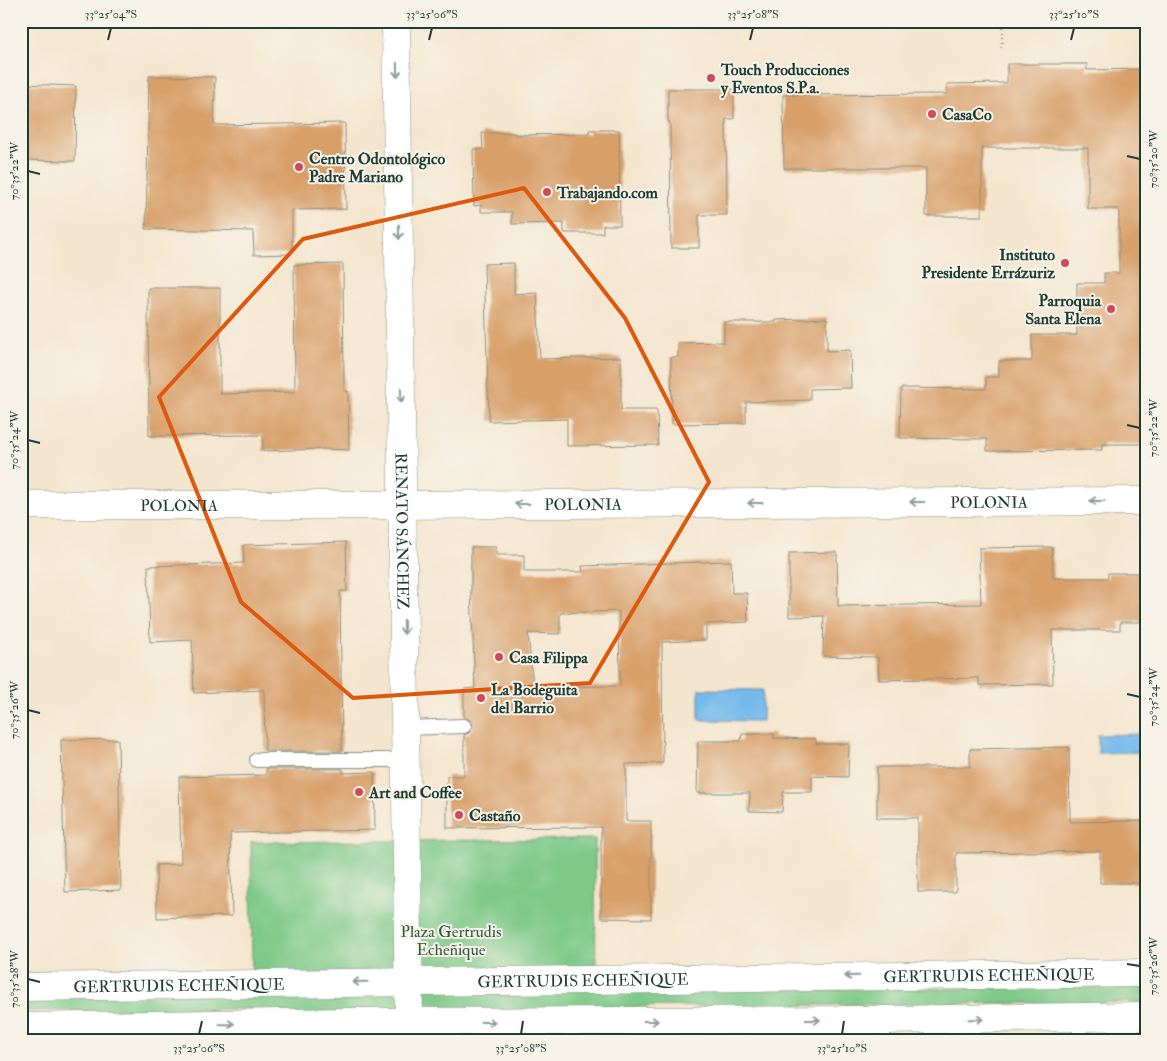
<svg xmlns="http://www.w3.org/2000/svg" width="1167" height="1061" font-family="'IM FELL Double Pica',serif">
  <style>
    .green { fill: #7ec988; stroke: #4e835e }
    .water { fill: #75b9eb; stroke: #4a7b90 }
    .building { fill: #d89f69; fill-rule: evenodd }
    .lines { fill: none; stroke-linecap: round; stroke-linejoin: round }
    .lane-casing { stroke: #8a9181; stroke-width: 16 }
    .street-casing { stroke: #8a9181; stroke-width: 29 }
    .secondary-casing { stroke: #8a9181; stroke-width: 29 }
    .path { stroke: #8a9181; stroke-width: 3; stroke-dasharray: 1 4; stroke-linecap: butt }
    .lane { stroke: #fff; stroke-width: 14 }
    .street { stroke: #fff; stroke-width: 28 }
    .secondary { stroke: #fff; stroke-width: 28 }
    .oneway { stroke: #8f9e9a }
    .marked { fill: none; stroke: #de580e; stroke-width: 4; stroke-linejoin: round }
    .ticks { fill: none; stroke: #1f3d34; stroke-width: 2 }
    .poi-dot { fill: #d1495b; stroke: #f7f3e8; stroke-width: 2 }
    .labels { text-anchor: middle; stroke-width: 4; stroke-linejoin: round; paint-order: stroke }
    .poi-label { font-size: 16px; font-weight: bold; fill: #1f3d34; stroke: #f7f3e8; text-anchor: start }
    .street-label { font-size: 16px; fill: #1f3d34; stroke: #f7f3e8 }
    .park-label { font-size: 16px; fill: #325945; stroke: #f7f3e8 }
    .neatline { fill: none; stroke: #1f3d34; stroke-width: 2 }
    .ticks-label { font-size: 12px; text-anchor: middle; fill: #1f3d34 }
  </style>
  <rect width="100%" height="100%" fill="#f7f3e8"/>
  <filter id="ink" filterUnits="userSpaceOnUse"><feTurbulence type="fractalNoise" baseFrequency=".02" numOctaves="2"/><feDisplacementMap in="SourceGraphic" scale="10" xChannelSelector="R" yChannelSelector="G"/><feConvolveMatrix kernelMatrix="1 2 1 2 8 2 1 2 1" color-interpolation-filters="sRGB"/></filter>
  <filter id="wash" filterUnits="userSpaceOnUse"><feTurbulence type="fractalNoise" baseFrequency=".0096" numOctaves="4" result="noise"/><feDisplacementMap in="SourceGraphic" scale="20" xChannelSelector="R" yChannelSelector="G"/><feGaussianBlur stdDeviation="1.12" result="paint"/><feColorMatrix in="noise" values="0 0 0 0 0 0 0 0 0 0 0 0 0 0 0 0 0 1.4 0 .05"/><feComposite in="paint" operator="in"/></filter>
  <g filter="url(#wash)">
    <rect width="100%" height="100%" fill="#f4e5ce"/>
    <path class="green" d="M 595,839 L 596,991 L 1146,987 L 1146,1002 L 597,1007 L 596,1040 L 252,1040 L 252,1009 L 21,1011 L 21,996 L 252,994 L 251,842 Z"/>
    <g class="water">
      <path d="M 699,689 L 763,690 L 762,721 L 699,720 Z"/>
      <path d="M 1146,734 L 1146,752 L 1098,753 L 1098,735 Z"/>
    </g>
    <g id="blocks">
      <g class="building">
        <path d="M 1007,64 L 1087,64 L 1087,70 L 1146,69 L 1146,444 L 1102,444 L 1102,450 L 987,451 L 987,439 L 900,438 L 901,388 L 986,389 L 986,377 L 999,377 L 999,361 L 1032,361 L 1032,335 L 1077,335 L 1077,283 L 1104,283 L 1104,273 L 1119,273 L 1119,209 L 1088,209 L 1088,148 L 982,148 L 982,216 L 926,216 L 926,168 L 784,168 L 783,95 L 947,94 L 947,84 L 1007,83 Z"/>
        <path d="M 149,76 L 215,77 L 214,125 L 345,123 L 346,209 L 292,210 L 292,254 L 254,255 L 253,231 L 146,229 Z"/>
        <path d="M 21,84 L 76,86 L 75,161 L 21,160 Z"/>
        <path d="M 668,89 L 734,89 L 734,119 L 726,119 L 727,215 L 699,215 L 699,248 L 671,248 L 670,122 L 668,122 Z"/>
        <path d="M 589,130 L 619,130 L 620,225 L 603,225 L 603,233 L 564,233 L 564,223 L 512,224 L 512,212 L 481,212 L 481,205 L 474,206 L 473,149 L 483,149 L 482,133 L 515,133 L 515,135 L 589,134 Z"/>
        <path d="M 514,263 L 514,294 L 537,293 L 540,359 L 621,357 L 621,410 L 657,410 L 658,445 L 567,446 L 567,419 L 489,421 L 484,264 Z"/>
        <path d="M 343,264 L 344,391 L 348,391 L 349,450 L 323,449 L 263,451 L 263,435 L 149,436 L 148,288 L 220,288 L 220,394 L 295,392 L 294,265 Z"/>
        <path d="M 827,318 L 827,351 L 850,350 L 851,388 L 810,389 L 810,400 L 746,402 L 746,423 L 672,424 L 671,357 L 678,357 L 678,343 L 724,342 L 724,322 L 776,322 L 776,320 Z"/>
        <path d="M 346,542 L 347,591 L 340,591 L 342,751 L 265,751 L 264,690 L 194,693 L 192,640 L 150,642 L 148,566 L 244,563 L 243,545 Z"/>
        <path d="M 471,547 L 496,547 L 496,555 L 524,555 L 524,572 L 583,572 L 582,566 L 731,561 L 732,593 L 747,593 L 748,622 L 706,624 L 706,640 L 662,642 L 663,763 L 626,764 L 626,821 L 651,821 L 651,919 L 601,918 L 601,827 L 447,828 L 447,776 L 464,776 L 464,735 L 469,733 L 473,726 L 471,721 L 464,717 L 464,689 L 475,688 L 471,592 ZM 619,611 L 620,686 L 533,687 L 528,633 L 560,634 L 560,613 Z"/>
        <path d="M 1052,547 L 1053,578 L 1108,578 L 1108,573 L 1146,573 L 1146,622 L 1120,622 L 1120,630 L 1052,630 L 1053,684 L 979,685 L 979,678 L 879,680 L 878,657 L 823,656 L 824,616 L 789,617 L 789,553 L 837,552 L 838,606 L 981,604 L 979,548 Z"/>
        <path d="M 742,734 L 774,734 L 773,738 L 816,739 L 816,744 L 849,744 L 848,777 L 812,776 L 812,792 L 783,792 L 782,812 L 749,811 L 750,793 L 697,793 L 698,741 L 741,741 Z"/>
        <path d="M 118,739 L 121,890 L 65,892 L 61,740 Z"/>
        <path d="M 1069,747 L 1070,822 L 1146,821 L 1146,883 L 1100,883 L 1100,851 L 956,853 L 956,892 L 918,892 L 918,818 L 877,818 L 877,767 L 970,767 L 970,749 Z"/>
        <path d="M 266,769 L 343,769 L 343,773 L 374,772 L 375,830 L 230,833 L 232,916 L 157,918 L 156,865 L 181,864 L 179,777 L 266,775 Z"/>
      </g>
    </g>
  </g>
  <g filter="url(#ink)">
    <use href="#blocks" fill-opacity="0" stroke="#8a9181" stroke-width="1"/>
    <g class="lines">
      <defs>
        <g id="lane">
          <path d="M 406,728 L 464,726"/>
          <path d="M 257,760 L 406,760"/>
          <path d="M 883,1020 L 883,1040"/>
          <path d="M 1080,1040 L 1080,1017"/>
        </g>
        <g id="street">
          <path id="s1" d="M 21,505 L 376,505 L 1146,501"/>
          <path d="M 409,1022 L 409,1040"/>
        </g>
        <g id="secondary">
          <path id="s2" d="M 396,21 L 409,1022"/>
          <path id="s3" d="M 21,987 L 1146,973"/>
          <path d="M 21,1027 L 349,1022 L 883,1020 L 1146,1016"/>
        </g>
      </defs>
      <use href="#lane" class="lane-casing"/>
      <use href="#street" class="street-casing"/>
      <use href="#secondary" class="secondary-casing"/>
      <path class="path" d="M 1002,48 L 1003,21"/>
      <use href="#lane" class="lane"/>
      <use href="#street" class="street"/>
      <use href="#secondary" class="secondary"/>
    </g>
    <defs><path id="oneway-shaft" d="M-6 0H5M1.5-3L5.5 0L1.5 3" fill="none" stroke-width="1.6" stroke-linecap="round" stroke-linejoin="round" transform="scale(1.25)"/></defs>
    <g class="oneway">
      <use href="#oneway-shaft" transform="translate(397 70) rotate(89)"/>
      <use href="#oneway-shaft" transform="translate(399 232) rotate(89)"/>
      <use href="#oneway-shaft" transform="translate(401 395) rotate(89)"/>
      <use href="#oneway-shaft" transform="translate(1097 501) rotate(180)"/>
      <use href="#oneway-shaft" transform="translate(917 502) rotate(180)"/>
      <use href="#oneway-shaft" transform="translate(755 503) rotate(180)"/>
      <use href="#oneway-shaft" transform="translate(522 504) rotate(180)"/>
      <use href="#oneway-shaft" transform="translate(404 627) rotate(89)"/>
      <use href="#oneway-shaft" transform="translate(852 976) rotate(179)"/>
      <use href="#oneway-shaft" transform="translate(360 982) rotate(179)"/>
      <use href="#oneway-shaft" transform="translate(976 1019) rotate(-1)"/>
      <use href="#oneway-shaft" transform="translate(813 1020)"/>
      <use href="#oneway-shaft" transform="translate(651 1021)"/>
      <use href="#oneway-shaft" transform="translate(488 1022)"/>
      <use href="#oneway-shaft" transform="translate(227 1024) rotate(-1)"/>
    </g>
  </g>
  <path class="marked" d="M 524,188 L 625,318 L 709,482 L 590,683 L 353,698 L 241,602 L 159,397 L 303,239 Z"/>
  <path class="ticks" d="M 108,40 L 111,28M 429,40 L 432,28M 750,40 L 753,28M 1071,40 L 1074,28M 1127,156 L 1140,159M 28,171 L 40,174M 1127,425 L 1140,428M 28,440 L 40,443M 1127,694 L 1140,697M 28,710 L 40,713M 1127,964 L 1140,966M 28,979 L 40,982M 199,1034 L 202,1021M 521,1034 L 523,1021M 842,1034 L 844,1021"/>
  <g class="poi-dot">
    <circle cx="711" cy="78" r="5"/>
    <circle cx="932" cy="114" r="5"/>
    <circle cx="299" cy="167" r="5"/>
    <circle cx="547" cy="192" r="5"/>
    <circle cx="1065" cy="263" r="5"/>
    <circle cx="1111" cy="309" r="5"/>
    <circle cx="499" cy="657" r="5"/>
    <circle cx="481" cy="698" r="5"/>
    <circle cx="359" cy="792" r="5"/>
    <circle cx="459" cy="815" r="5"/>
  </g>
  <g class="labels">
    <g class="poi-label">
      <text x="721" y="75">Touch Producciones<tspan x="721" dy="18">y Eventos S.P.a.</tspan></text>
      <text x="942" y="120">CasaCo</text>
      <text x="309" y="164">Centro Odontológico<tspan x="309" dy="18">Padre Mariano</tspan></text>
      <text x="557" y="198">Trabajando.com</text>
      <text x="1055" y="260" text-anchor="end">Instituto<tspan x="1055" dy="18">Presidente Errázuriz</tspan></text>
      <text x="1101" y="306" text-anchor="end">Parroquia<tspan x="1101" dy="18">Santa Elena</tspan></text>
      <text x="509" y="663">Casa Filippa</text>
      <text x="491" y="695">La Bodeguita<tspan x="491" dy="18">del Barrio</tspan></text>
      <text x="369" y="798">Art and Coffee</text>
      <text x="469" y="821">Castaño</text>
    </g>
    <g class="street-label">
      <text dy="6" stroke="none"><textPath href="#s1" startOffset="968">POLONIA</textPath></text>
      <text dy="6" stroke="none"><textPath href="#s1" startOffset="562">POLONIA</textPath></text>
      <text dy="6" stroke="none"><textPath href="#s1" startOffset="158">POLONIA</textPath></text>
      <text dy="6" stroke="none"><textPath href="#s2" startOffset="510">RENATO SÁNCHEZ</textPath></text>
      <text dy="6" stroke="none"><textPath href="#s3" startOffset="968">GERTRUDIS ECHEÑIQUE</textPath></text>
      <text dy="6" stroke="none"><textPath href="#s3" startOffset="562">GERTRUDIS ECHEÑIQUE</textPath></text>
      <text dy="6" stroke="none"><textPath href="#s3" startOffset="158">GERTRUDIS ECHEÑIQUE</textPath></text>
    </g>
    <g class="park-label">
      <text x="451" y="937">Plaza Gertrudis<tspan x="451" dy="18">Echeñique</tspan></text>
    </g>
  </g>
  <rect width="1167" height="1061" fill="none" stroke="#f7f3e8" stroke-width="55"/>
  <rect x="28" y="28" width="1112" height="1006" class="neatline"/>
  <g class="ticks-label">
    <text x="111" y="18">33°25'04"S</text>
    <text x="432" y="18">33°25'06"S</text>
    <text x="753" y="18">33°25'08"S</text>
    <text x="1074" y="18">33°25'10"S</text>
    <text transform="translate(1153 159) rotate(-90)" y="4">70°35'20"W</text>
    <text transform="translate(14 171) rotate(-90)" y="4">70°35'22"W</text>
    <text transform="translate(1153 428) rotate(-90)" y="4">70°35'22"W</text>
    <text transform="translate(14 440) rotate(-90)" y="4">70°35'24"W</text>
    <text transform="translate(1153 697) rotate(-90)" y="4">70°35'24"W</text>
    <text transform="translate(14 710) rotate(-90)" y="4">70°35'26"W</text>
    <text transform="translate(1153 966) rotate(-90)" y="4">70°35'26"W</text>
    <text transform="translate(14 979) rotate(-90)" y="4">70°35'28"W</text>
    <text x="199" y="1052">33°25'06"S</text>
    <text x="521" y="1052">33°25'08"S</text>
    <text x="842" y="1052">33°25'10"S</text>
  </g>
</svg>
